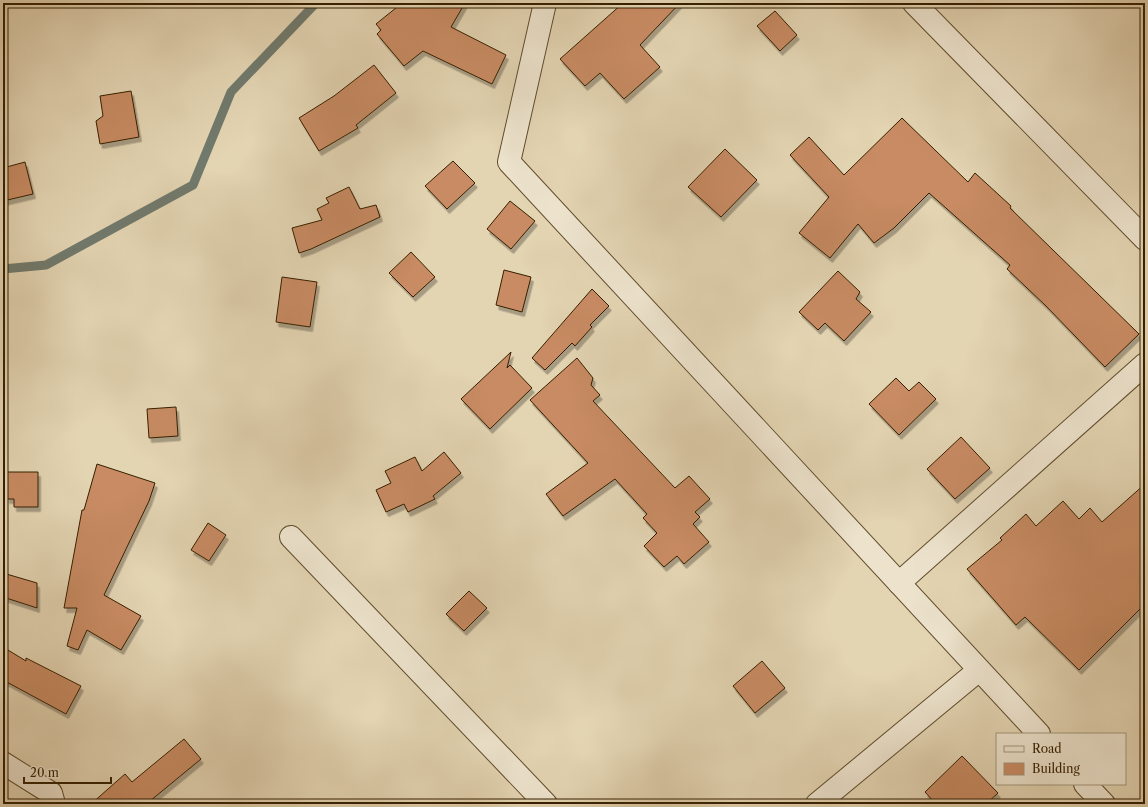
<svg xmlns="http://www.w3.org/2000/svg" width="1148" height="807" font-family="'Libre Caslon Text',serif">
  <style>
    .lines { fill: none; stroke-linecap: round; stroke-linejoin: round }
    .stream { stroke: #717a6d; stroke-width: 9 }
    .building { fill: #c88b63; stroke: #351f00; filter: url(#shadow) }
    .minor-casing { stroke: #604c2c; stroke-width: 24 }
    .minor { stroke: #ede3cd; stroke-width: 22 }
  </style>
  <defs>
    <filter id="shadow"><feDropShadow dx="2.5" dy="4.5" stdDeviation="0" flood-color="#0004"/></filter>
  </defs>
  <rect width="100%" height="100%" fill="#e3d4b2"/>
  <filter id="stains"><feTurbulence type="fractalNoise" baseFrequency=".005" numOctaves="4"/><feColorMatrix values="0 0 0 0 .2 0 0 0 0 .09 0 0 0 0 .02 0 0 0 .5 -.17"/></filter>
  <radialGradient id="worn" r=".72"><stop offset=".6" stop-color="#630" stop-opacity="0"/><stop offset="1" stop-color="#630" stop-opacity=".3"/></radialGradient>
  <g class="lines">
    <path class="stream" d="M 3,269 L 46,265 L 193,185 L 231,92 L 316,3"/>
  </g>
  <g class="building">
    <path d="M 402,3 L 465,3 L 451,27 L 506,55 L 492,84 L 423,51 L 404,66 L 377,34 L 381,30 L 376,24 Z"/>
    <path d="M 623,3 L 680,3 L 640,45 L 660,67 L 624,99 L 600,73 L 585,86 L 560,59 Z"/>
    <path d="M 775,11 L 797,35 L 780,51 L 757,26 Z"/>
    <path d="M 374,65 L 396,93 L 356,125 L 358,128 L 319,151 L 299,118 L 334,96 Z"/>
    <path d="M 131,91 L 139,137 L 100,144 L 96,121 L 103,116 L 100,96 Z"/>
    <path d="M 902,118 L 968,182 L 975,173 L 1011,206 L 1010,208 L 1139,334 L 1105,367 L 1046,306 L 1007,269 L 1010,265 L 929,193 L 894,228 L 874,243 L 858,224 L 830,258 L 799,233 L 829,197 L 790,155 L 809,137 L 844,175 Z"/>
    <path d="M 725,149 L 757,180 L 721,217 L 688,187 Z"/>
    <path d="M 453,161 L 475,183 L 447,209 L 425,186 Z"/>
    <path d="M 25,162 L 33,194 L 3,201 L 3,168 Z"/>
    <path d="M 349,187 L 360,209 L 376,205 L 380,217 L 311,249 L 299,253 L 292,228 L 322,220 L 317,209 L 329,203 L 326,198 Z"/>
    <path d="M 510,201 L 535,221 L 511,249 L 487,229 Z"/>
    <path d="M 411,252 L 435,277 L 413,297 L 389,273 Z"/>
    <path d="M 504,270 L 531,277 L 522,312 L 496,305 Z"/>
    <path d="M 838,271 L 860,292 L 856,299 L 871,312 L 844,341 L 825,323 L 818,330 L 799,312 Z"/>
    <path d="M 282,277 L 317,282 L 310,327 L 276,322 Z"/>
    <path d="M 592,289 L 609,306 L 590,325 L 592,327 L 575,346 L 572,343 L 545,370 L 532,358 Z"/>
    <path d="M 511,352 L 507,368 L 510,365 L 532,388 L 490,429 L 461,399 Z"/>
    <path d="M 577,358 L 593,378 L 591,385 L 600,395 L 593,401 L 675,488 L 689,476 L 710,499 L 695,512 L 700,517 L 693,524 L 709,542 L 684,564 L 677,556 L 664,567 L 644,546 L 657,533 L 643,518 L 647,514 L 615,479 L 563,516 L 546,494 L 588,463 L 530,400 Z"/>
    <path d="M 896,378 L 909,391 L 919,382 L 936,399 L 899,435 L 869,404 Z"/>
    <path d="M 176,407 L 178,436 L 149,438 L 147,409 Z"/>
    <path d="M 961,437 L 990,468 L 955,499 L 927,469 Z"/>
    <path d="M 444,452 L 461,473 L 433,496 L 435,499 L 408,512 L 404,504 L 386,512 L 376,490 L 391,483 L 385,471 L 415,457 L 422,471 Z"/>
    <path d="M 97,464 L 155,483 L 149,501 L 104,595 L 141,616 L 121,650 L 87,630 L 78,650 L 67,646 L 77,608 L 64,608 L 82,510 L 84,510 Z"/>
    <path d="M 6,472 L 38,472 L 38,507 L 14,507 L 14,499 L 7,499 Z"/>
    <path d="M 1145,484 L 1145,604 L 1079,670 L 1025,617 L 1016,625 L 967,569 L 1002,540 L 1000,538 L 1026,514 L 1036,526 L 1063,501 L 1079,519 L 1090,508 L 1102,522 Z"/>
    <path d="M 208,523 L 226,535 L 209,561 L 191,550 Z"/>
    <path d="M 3,573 L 37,583 L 37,608 L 3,597 Z"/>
    <path d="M 469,591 L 487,608 L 464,631 L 446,614 Z"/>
    <path d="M 3,647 L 26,661 L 26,658 L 81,686 L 66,714 L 3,680 Z"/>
    <path d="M 762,661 L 785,688 L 755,713 L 733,686 Z"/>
    <path d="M 184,739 L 201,759 L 150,801 L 152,804 L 91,804 L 125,774 L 132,782 Z"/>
    <path d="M 962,756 L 998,793 L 986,804 L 936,804 L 925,792 Z"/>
  </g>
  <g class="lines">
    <defs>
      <g id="minor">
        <path d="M 545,3 L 509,162 L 1039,734"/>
        <path d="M 914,3 L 1145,239"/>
        <path d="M 291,537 L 546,804"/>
        <path d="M 899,583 L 1145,364"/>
        <path d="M 3,763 L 51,793 L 54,804"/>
        <path d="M 1085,784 L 1104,804"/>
        <path d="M 817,804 L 979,670"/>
      </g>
    </defs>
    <use href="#minor" class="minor-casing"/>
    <use href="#minor" class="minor"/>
  </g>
  <rect width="1148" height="807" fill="none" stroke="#e3d4b2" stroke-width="16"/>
  <rect x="4" y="4" width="1140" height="799" fill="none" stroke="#351f00" stroke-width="2"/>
  <rect x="8" y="8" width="1132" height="791" fill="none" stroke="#351f00"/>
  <rect x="996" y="733" width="130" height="52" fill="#ede3cd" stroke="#a3957b"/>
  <rect x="1004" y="746" width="20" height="6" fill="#ede3cd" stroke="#a3957b"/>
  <text x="1032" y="753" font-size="12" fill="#351f00">Road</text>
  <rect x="1004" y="763" width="20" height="12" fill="#c88b63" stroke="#a3957b"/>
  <text x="1032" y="773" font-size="12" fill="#351f00">Building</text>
  <path d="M24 777v6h87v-6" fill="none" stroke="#351f00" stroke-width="2"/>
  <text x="30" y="777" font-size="12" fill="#351f00" stroke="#ede3cd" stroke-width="3" paint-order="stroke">20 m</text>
  <rect width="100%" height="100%" filter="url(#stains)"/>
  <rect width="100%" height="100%" fill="url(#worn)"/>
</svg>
